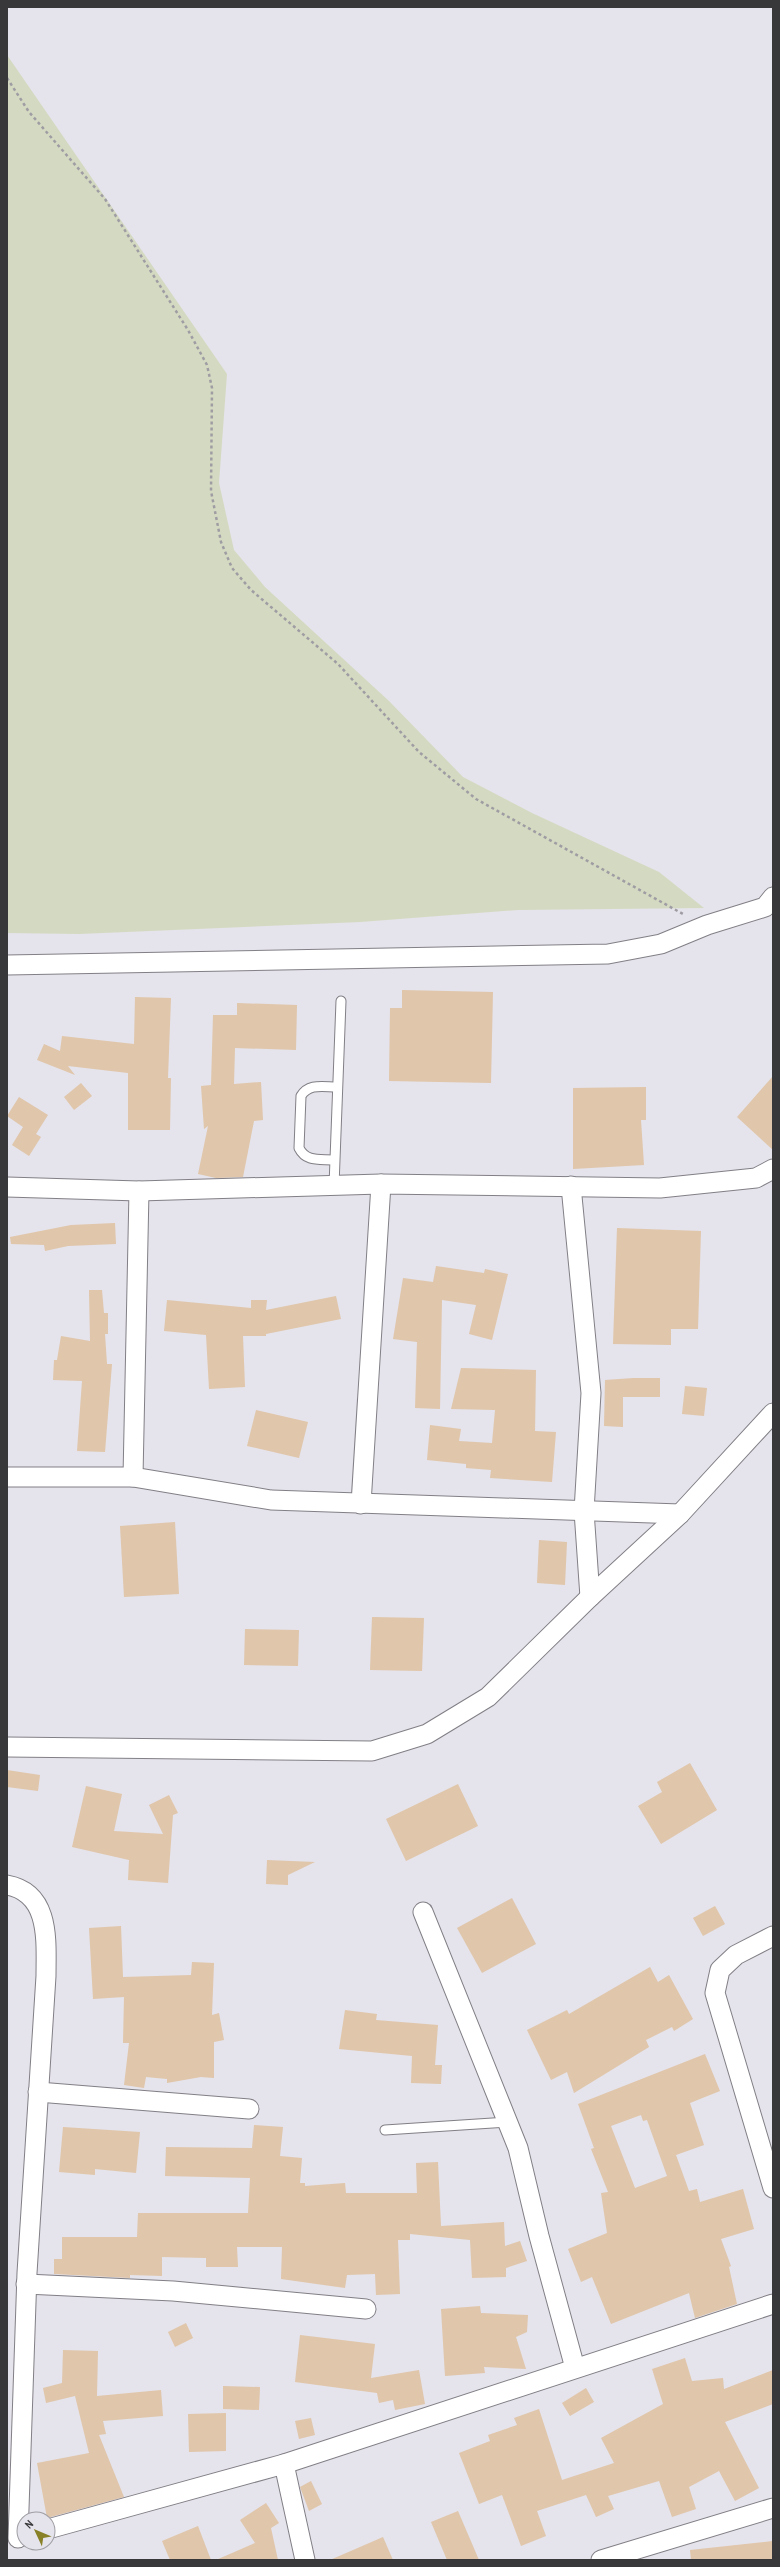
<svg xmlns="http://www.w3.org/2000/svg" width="780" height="2567" font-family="'Archivo Narrow',sans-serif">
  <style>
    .green { fill: #d4dac1 }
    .building { fill: #e0c6aa; fill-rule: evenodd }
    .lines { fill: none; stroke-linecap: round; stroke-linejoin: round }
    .lane-casing { stroke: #827f86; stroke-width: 11 }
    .street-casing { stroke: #827f86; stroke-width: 21 }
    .path { stroke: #9f9da3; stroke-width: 2.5; stroke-dasharray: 3 3; stroke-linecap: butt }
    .lane { stroke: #fff; stroke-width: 9 }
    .street { stroke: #fff; stroke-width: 19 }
  </style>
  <rect width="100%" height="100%" fill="#e5e3eb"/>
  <path class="green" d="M 7,55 L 227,374 L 219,483 L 234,550 L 265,587 L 389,701 L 463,777 L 532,813 L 659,872 L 704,908 L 518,910 L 360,922 L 79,934 L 7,933 Z"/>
  <g class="building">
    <path d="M 402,990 L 493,992 L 491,1083 L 389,1081 L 390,1008 L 402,1008 Z"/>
    <path d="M 135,997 L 171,998 L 168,1078 L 171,1078 L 170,1130 L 128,1130 L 128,1073 L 68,1066 L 75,1075 L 37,1060 L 44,1044 L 60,1051 L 62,1036 L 134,1044 Z"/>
    <path d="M 237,1003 L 297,1005 L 296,1050 L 235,1048 L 234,1084 L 261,1082 L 263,1120 L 254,1121 L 243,1177 L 216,1178 L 198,1174 L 208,1126 L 204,1129 L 201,1086 L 211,1085 L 213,1015 L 237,1015 Z"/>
    <path d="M 773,1076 L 773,1150 L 737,1117 Z"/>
    <path d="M 81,1083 L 92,1096 L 74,1110 L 64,1097 Z"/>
    <path d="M 646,1087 L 646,1120 L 641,1120 L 644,1165 L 573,1169 L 573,1088 Z"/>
    <path d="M 19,1097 L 48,1115 L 36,1134 L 41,1137 L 29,1156 L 12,1145 L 23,1127 L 7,1116 Z"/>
    <path d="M 115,1223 L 116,1244 L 68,1246 L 45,1251 L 44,1245 L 11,1244 L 10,1237 L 71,1225 Z"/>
    <path d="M 617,1228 L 701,1231 L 698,1329 L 671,1329 L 671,1345 L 613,1344 Z"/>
    <path d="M 436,1266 L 484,1273 L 485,1269 L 508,1274 L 492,1340 L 469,1334 L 476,1305 L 442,1300 L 440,1409 L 415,1408 L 417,1342 L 393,1339 L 403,1278 L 433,1282 Z"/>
    <path d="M 89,1290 L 102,1290 L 104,1313 L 108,1313 L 108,1334 L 105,1334 L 107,1364 L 112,1364 L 105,1452 L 77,1451 L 82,1381 L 53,1380 L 54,1360 L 57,1360 L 61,1336 L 90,1341 Z"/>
    <path d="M 336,1296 L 341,1319 L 266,1334 L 266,1336 L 243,1336 L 245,1387 L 209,1389 L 206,1335 L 164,1331 L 167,1300 L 251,1308 L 251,1300 L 267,1300 L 266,1310 Z"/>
    <path d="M 461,1368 L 536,1370 L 535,1431 L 556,1432 L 552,1482 L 490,1478 L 491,1470 L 466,1468 L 466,1464 L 427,1460 L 430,1425 L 461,1429 L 459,1441 L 492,1443 L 495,1410 L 451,1409 Z"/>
    <path d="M 634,1378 L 660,1378 L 660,1397 L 623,1397 L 623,1427 L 604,1426 L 605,1380 Z"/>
    <path d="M 685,1386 L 707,1388 L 704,1416 L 682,1414 Z"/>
    <path d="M 256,1410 L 308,1422 L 299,1458 L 247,1446 Z"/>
    <path d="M 175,1522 L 179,1594 L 124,1597 L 120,1526 Z"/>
    <path d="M 539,1540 L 567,1542 L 565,1585 L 537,1583 Z"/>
    <path d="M 372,1617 L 424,1618 L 422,1671 L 370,1670 Z"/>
    <path d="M 245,1629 L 299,1630 L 298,1666 L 244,1665 Z"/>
    <path d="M 690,1763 L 717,1810 L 661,1844 L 638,1806 L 662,1792 L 657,1782 Z"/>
    <path d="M 7,1770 L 40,1775 L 38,1791 L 7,1787 Z"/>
    <path d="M 458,1784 L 478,1826 L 406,1861 L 386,1819 Z"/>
    <path d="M 86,1786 L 122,1794 L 114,1831 L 163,1834 L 149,1805 L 169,1795 L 178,1813 L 173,1815 L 168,1883 L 128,1880 L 129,1860 L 72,1847 Z"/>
    <path d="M 267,1860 L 315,1862 L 288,1875 L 288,1885 L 266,1884 Z"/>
    <path d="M 512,1898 L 536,1944 L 482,1973 L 457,1928 Z"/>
    <path d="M 715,1906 L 725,1924 L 703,1936 L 693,1918 Z"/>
    <path d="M 121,1926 L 123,1977 L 191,1975 L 192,1962 L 214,1963 L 212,2015 L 219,2013 L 224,2040 L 214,2042 L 214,2078 L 201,2077 L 167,2083 L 167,2079 L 146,2077 L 144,2088 L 124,2085 L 129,2043 L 123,2043 L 124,1997 L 93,1999 L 89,1928 Z"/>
    <path d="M 650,1967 L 658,1982 L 669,1975 L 693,2019 L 674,2031 L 672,2027 L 646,2040 L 649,2047 L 574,2093 L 567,2072 L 551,2080 L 527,2030 L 567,2010 L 569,2014 Z"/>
    <path d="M 345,2010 L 377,2014 L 376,2020 L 438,2025 L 435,2065 L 442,2065 L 441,2084 L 411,2083 L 412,2056 L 339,2049 Z"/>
    <path d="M 705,2054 L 720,2091 L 690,2103 L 704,2145 L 676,2155 L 689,2191 L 697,2189 L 700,2202 L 743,2189 L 754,2229 L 721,2239 L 731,2266 L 729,2267 L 737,2304 L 695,2318 L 689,2293 L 611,2324 L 592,2277 L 581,2282 L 568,2249 L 607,2233 L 601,2193 L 608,2192 L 591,2149 L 594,2148 L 578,2104 ZM 641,2115 L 643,2121 L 647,2120 L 667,2176 L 635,2188 L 611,2126 Z"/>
    <path d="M 254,2125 L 283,2127 L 280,2156 L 302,2158 L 300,2183 L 305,2183 L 305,2186 L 345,2183 L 346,2193 L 417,2193 L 416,2163 L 438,2162 L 441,2226 L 504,2222 L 505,2246 L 520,2241 L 527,2261 L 506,2268 L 506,2277 L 472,2278 L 470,2240 L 410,2234 L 410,2240 L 398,2240 L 400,2294 L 376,2295 L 375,2274 L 347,2275 L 345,2288 L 281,2279 L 282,2247 L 237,2247 L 238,2267 L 206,2267 L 206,2258 L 162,2257 L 162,2276 L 130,2275 L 130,2278 L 54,2274 L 54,2259 L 62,2259 L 62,2237 L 137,2237 L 138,2213 L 248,2213 L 250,2178 L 165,2176 L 166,2147 L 252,2148 Z"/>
    <path d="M 63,2127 L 140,2132 L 136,2173 L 95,2169 L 95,2175 L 59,2172 Z"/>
    <path d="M 480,2306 L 481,2313 L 528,2315 L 527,2332 L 516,2337 L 526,2369 L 484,2367 L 485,2373 L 445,2376 L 441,2309 Z"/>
    <path d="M 186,2323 L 193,2338 L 175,2347 L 168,2332 Z"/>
    <path d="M 300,2335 L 375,2344 L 371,2378 L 419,2370 L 425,2404 L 395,2410 L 393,2400 L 379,2403 L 377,2393 L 295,2382 Z"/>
    <path d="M 63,2350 L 98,2351 L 97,2396 L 161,2390 L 163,2416 L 103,2421 L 106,2434 L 99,2435 L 124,2497 L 47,2518 L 37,2463 L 89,2453 L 75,2396 L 46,2403 L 43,2388 L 62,2383 Z"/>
    <path d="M 685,2358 L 692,2381 L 723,2378 L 724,2389 L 773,2370 L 773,2404 L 725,2422 L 759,2488 L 735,2501 L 719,2471 L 689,2487 L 696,2509 L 672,2517 L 659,2481 L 608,2496 L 614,2509 L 596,2517 L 586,2495 L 537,2511 L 546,2536 L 521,2546 L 502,2495 L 479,2504 L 459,2453 L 490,2441 L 488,2435 L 517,2425 L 514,2418 L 539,2409 L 562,2480 L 614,2463 L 601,2438 L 663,2404 L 652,2369 Z"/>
    <path d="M 223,2386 L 260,2387 L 259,2410 L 223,2409 Z"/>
    <path d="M 586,2388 L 594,2402 L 570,2416 L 562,2403 Z"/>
    <path d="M 226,2413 L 226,2451 L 189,2452 L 188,2414 Z"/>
    <path d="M 311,2418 L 315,2435 L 299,2439 L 295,2421 Z"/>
    <path d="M 311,2481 L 322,2504 L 309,2511 L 300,2487 Z"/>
    <path d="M 266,2503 L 279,2523 L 271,2528 L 278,2560 L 216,2560 L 255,2543 L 240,2520 Z"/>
    <path d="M 458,2511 L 479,2560 L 447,2560 L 431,2522 Z"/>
    <path d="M 198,2526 L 211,2560 L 170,2560 L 162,2541 Z"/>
    <path d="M 383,2537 L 393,2560 L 330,2560 Z"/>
    <path d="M 773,2541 L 773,2560 L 691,2560 L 690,2550 Z"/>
  </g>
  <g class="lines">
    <defs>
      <g id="lane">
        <path d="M 333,1160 C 319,1159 306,1162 299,1148 L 301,1096 C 309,1083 323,1087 337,1087"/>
        <path d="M 334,1186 L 341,1001"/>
        <path d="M 385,2130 L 508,2122"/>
      </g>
      <g id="street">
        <path d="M 7,965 L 608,954 L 661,944 L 707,925 L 765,907 L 773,897"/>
        <path d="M 571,1186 L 591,1393 L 584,1511 L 590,1597"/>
        <path d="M 7,1187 L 139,1191 L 381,1184 L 660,1188 L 756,1178 L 773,1169"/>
        <path d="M 7,1477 L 133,1477 L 271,1500 L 680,1514"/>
        <path d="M 133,1477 L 139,1191"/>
        <path d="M 361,1504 L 381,1184"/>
        <path d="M 7,1747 L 372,1751 L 427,1734 L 488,1697 L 590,1597 L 680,1514 L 773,1413"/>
        <path d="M 7,1885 C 51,1893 46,1942 46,1976 L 27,2273 L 18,2538"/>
        <path d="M 423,1912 L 518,2148 L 539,2236 L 575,2368"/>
        <path d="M 773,1936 L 736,1955 L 720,1970 L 715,1993 L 773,2188"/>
        <path d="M 38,2092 L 249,2109"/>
        <path d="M 26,2284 L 173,2291 L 366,2309"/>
        <path d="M 284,2464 L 305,2560"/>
        <path d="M 48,2529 L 284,2464 L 773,2304"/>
        <path d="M 601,2560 L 773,2508"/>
      </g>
    </defs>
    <use href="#lane" class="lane-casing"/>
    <use href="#street" class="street-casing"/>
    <path class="path" d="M 7,78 L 29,112 L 105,199 L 188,330 L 207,365 L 212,388 L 211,491 L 221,542 L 232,568 L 251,590 L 338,664 L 419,752 L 476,799 L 683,914"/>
    <use href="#lane" class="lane"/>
    <use href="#street" class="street"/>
  </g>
  <rect width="780" height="2567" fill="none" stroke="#38373a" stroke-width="16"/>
  <g transform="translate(36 2531) rotate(314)"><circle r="19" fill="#e5e3eb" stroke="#a09ea4"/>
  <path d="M0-3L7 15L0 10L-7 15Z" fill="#888128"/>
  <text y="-6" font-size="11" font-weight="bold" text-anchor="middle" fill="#38373a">N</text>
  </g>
</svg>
